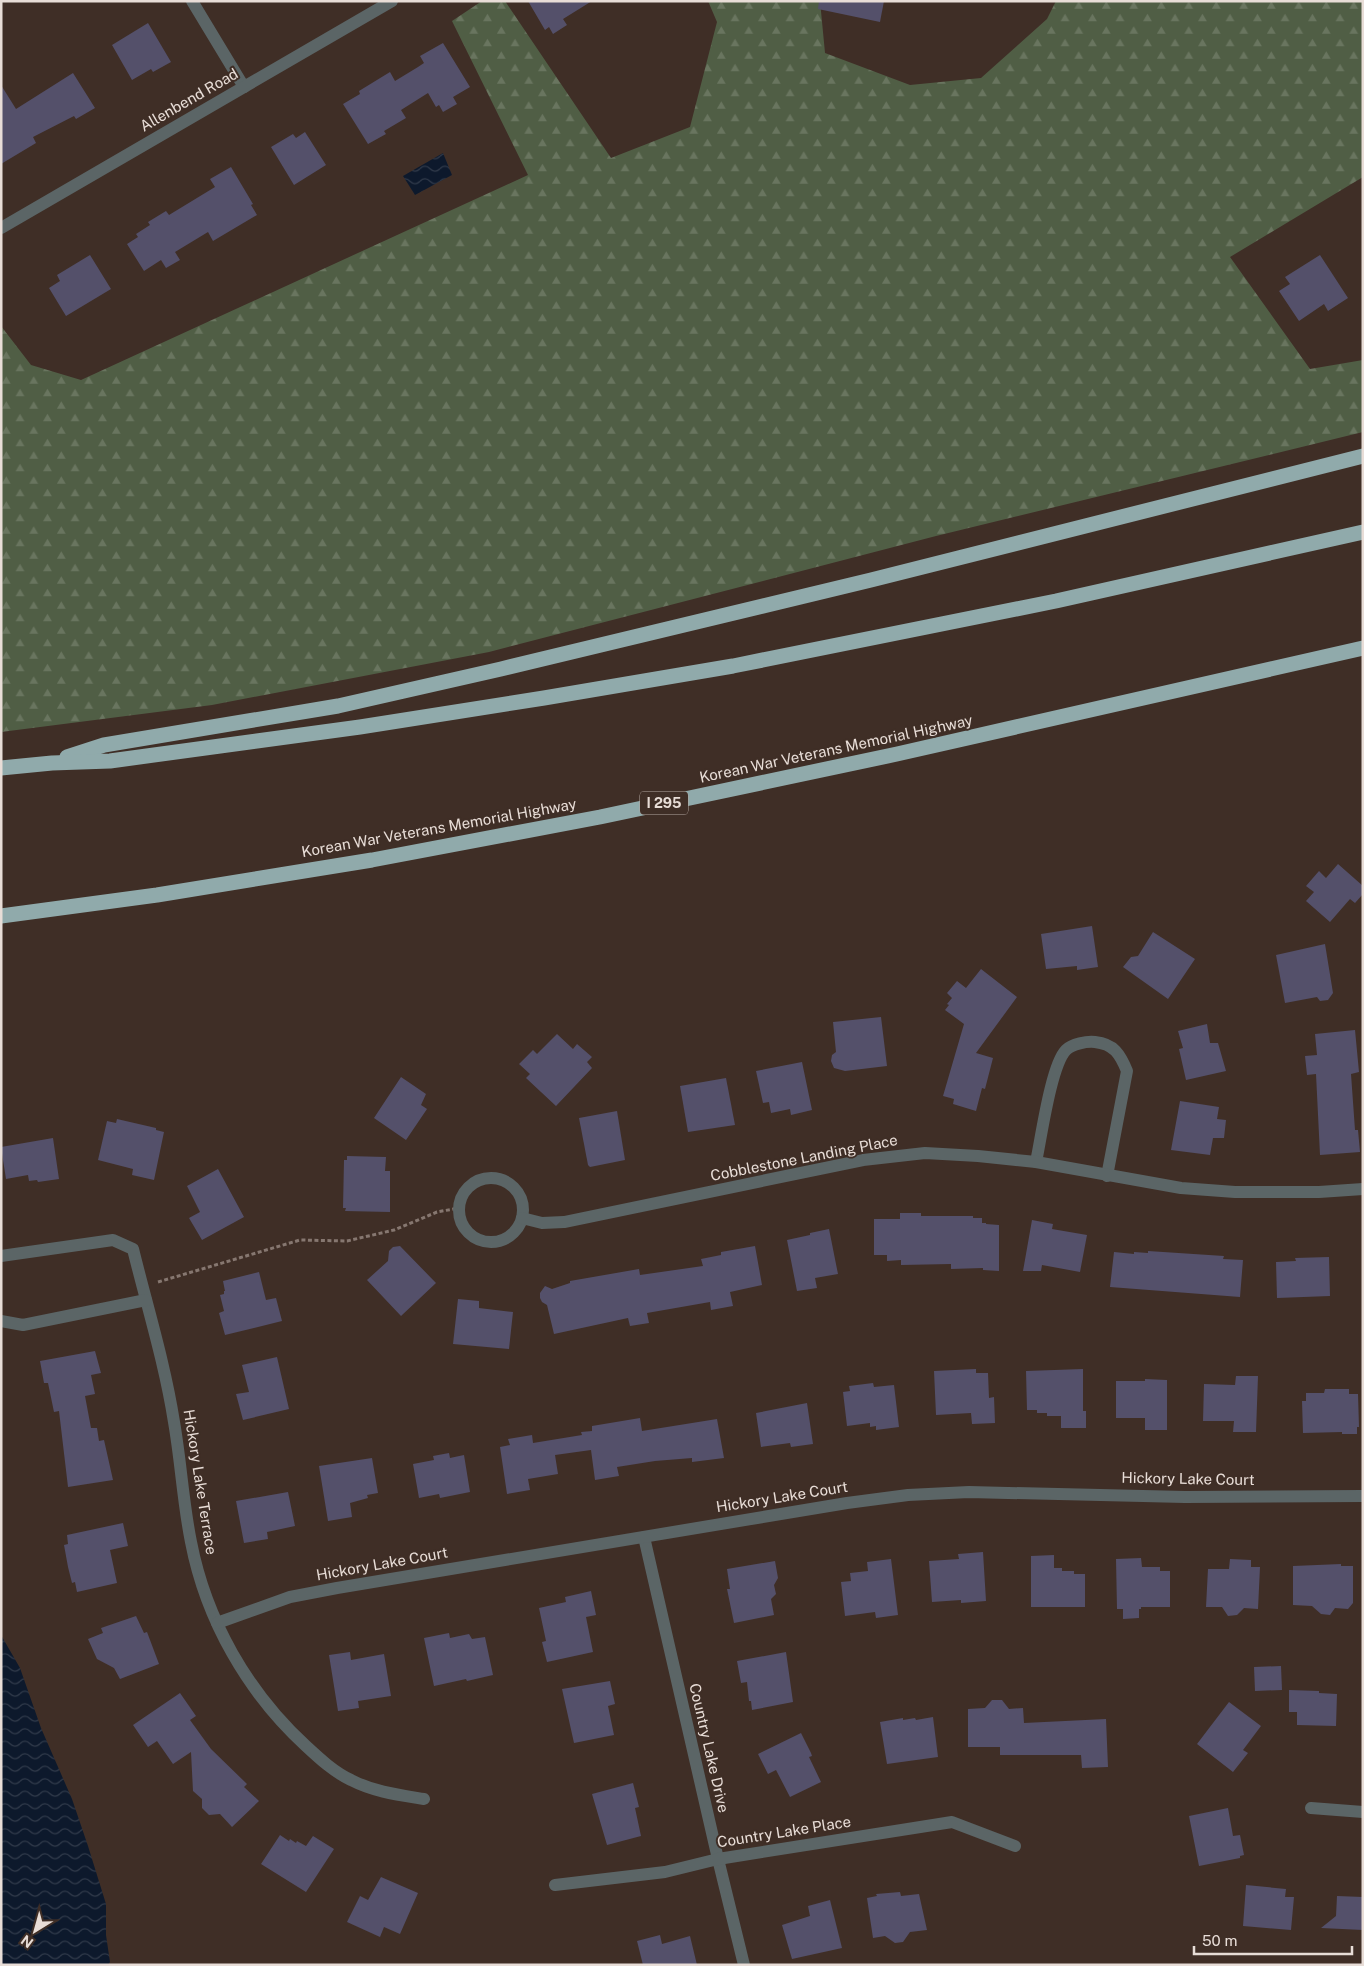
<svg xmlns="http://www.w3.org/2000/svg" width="1364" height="1966" font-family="'Public Sans',sans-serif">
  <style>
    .forest { fill: url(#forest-firs) }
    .water { fill: url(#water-waves) }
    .building { fill: #54506a }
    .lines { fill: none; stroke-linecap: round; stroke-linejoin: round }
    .path { stroke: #867770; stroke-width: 3; stroke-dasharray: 4 2.5; stroke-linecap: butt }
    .street { stroke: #5b6566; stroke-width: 12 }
    .highway { stroke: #90aaab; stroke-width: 15 }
    .labels { text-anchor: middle; stroke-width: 4; stroke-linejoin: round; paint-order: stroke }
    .shield { fill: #3f2e26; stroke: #b5a8a2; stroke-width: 1 }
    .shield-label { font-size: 14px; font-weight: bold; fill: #e8ddd7 }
    .street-label { font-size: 15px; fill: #e8ddd7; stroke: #3f2e26 }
  </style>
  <defs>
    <pattern id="forest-firs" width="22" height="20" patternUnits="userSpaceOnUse" patternTransform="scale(1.25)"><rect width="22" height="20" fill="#505e45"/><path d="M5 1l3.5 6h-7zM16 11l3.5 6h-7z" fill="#69755f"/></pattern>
    <pattern id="water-waves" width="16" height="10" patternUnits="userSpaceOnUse" patternTransform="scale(1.25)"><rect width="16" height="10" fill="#0d192c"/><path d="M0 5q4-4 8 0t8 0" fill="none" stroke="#303a4a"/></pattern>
  </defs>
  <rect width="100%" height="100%" fill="#3f2e26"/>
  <path class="forest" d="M 482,1 L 505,1 L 611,158 L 690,127 L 717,22 L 708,1 L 820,1 L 825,53 L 910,85 L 981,78 L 1047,19 L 1056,1 L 1363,1 L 1363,177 L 1230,257 L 1310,369 L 1363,360 L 1363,432 L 936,536 L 489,652 L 212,705 L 1,732 L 1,326 L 31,365 L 81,380 L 528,175 L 452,21 Z"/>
  <g class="water">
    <path d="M 443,153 L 452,175 L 415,195 L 403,176 Z"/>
    <path d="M 1,1635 L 20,1668 L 41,1728 L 72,1799 L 88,1846 L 106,1904 L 106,1935 L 110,1962 L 108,1965 L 1,1965 Z"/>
  </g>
  <g class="building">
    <path d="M 528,1 L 592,1 L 563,19 L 567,25 L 553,34 L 549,27 L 545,30 Z"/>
    <path d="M 819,1 L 884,1 L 880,22 L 818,9 Z"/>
    <path d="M 148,23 L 171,62 L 153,72 L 151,69 L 132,80 L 112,45 Z"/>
    <path d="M 443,43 L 470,87 L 453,97 L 457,104 L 443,112 L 439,105 L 436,107 L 428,93 L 401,110 L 406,118 L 384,131 L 386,134 L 368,144 L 343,104 L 360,94 L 359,91 L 390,72 L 395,81 L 418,67 L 424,63 L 420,56 Z"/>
    <path d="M 73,73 L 95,108 L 76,119 L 74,116 L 33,137 L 36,143 L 1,164 L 1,85 L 16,109 Z"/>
    <path d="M 305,132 L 326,165 L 294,185 L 271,147 L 293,134 L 296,138 Z"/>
    <path d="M 231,167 L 253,204 L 251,205 L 257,215 L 213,241 L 208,232 L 175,252 L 180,260 L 166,268 L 161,260 L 144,271 L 127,244 L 138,237 L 136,234 L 150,225 L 148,222 L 166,211 L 169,215 L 215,187 L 210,179 Z"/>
    <path d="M 90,255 L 111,289 L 66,316 L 49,288 L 60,281 L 57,275 Z"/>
    <path d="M 1320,255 L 1348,298 L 1328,311 L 1324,304 L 1299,321 L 1279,291 L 1290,284 L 1285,277 Z"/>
    <path d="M 1338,864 L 1363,886 L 1363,894 L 1355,903 L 1350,899 L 1330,922 L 1306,901 L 1314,892 L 1306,886 L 1319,871 L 1326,878 Z"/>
    <path d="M 1092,926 L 1098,967 L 1077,970 L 1077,966 L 1046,969 L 1041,934 Z"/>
    <path d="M 1153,932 L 1195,959 L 1168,999 L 1123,967 L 1131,957 L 1138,956 Z"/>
    <path d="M 1325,944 L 1333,993 L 1328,1000 L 1320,1001 L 1317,997 L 1285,1003 L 1276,955 Z"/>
    <path d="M 981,969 L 1017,997 L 976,1053 L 993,1058 L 985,1089 L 982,1088 L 976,1111 L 953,1104 L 954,1099 L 943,1096 L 964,1024 L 945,1010 L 949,1005 L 947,1004 L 952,998 L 947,993 L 957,981 L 966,988 Z"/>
    <path d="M 881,1017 L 887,1066 L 845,1071 L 834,1068 L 831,1061 L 832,1055 L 836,1052 L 833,1022 Z"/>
    <path d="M 1207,1024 L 1210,1043 L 1218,1043 L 1226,1071 L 1186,1080 L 1179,1049 L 1183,1048 L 1178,1031 Z"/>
    <path d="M 1355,1030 L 1359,1072 L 1351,1074 L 1355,1130 L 1358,1130 L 1360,1152 L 1320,1155 L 1316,1074 L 1307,1075 L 1305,1056 L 1317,1055 L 1315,1034 Z"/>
    <path d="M 557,1034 L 573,1049 L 577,1044 L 592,1057 L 587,1062 L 592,1068 L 556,1106 L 526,1078 L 530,1074 L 519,1064 L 533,1050 L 537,1054 Z"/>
    <path d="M 802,1062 L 812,1110 L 791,1115 L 790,1109 L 771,1113 L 769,1102 L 763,1103 L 756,1071 Z"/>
    <path d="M 401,1077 L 426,1094 L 421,1105 L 427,1109 L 406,1140 L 374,1118 Z"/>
    <path d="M 726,1078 L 735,1125 L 688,1132 L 680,1086 Z"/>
    <path d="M 1180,1101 L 1219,1107 L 1217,1119 L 1226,1120 L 1224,1138 L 1213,1138 L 1210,1155 L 1171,1150 Z"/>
    <path d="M 617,1111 L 625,1160 L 590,1167 L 588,1165 L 579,1118 Z"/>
    <path d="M 117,1119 L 156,1128 L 156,1130 L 164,1132 L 154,1180 L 132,1175 L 133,1169 L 98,1160 L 107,1121 L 116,1123 Z"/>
    <path d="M 53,1138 L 59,1179 L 38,1182 L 37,1180 L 29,1181 L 28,1175 L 6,1179 L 1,1147 Z"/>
    <path d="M 347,1156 L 386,1157 L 385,1171 L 390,1171 L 390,1212 L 345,1211 L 346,1208 L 343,1208 L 344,1160 L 347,1160 Z"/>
    <path d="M 218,1169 L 244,1217 L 202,1240 L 189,1218 L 200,1212 L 187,1186 Z"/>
    <path d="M 900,1213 L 921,1213 L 921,1216 L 973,1216 L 973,1218 L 982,1218 L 982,1223 L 986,1223 L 986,1224 L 999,1225 L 999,1271 L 983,1270 L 983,1268 L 951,1269 L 951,1264 L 901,1265 L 901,1260 L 887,1261 L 887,1255 L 874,1255 L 874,1219 L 900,1219 Z"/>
    <path d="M 1032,1220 L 1053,1224 L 1052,1229 L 1087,1235 L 1080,1272 L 1042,1265 L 1041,1271 L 1023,1271 Z"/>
    <path d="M 829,1229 L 838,1274 L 815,1278 L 817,1288 L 797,1291 L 787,1240 L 810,1235 L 810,1233 Z"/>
    <path d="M 400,1246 L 436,1283 L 401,1316 L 367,1280 L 388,1261 L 389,1251 L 393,1247 Z"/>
    <path d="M 755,1246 L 762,1285 L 730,1292 L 733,1306 L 711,1310 L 710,1302 L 647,1313 L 649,1323 L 630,1326 L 628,1318 L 554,1334 L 547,1305 L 542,1302 L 540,1298 L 540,1293 L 545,1286 L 552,1289 L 570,1283 L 570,1281 L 639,1269 L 640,1275 L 703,1266 L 701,1259 L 721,1255 L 721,1252 Z"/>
    <path d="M 1148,1251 L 1224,1256 L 1223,1259 L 1243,1260 L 1240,1297 L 1110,1287 L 1114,1252 L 1134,1254 L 1134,1252 L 1148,1253 Z"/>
    <path d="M 1329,1257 L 1330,1296 L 1277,1298 L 1276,1262 L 1296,1261 L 1295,1258 Z"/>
    <path d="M 259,1272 L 266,1300 L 276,1298 L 282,1321 L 225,1335 L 219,1313 L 224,1311 L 220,1295 L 224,1294 L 224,1291 L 225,1291 L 223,1281 Z"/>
    <path d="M 458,1299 L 479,1301 L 479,1308 L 513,1312 L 509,1349 L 453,1344 Z"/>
    <path d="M 95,1351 L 101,1373 L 91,1375 L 95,1394 L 85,1396 L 91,1428 L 97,1428 L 99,1441 L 104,1440 L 113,1480 L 68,1487 L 59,1411 L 54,1412 L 48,1383 L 44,1383 L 40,1361 Z"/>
    <path d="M 277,1357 L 289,1409 L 243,1420 L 236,1394 L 249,1392 L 242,1365 Z"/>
    <path d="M 976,1369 L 976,1373 L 988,1373 L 989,1398 L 994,1397 L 995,1423 L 972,1424 L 971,1413 L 936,1415 L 934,1371 Z"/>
    <path d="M 1083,1369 L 1083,1411 L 1086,1411 L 1086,1428 L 1061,1428 L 1061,1416 L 1047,1416 L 1047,1413 L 1037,1413 L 1037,1410 L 1027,1410 L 1026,1371 Z"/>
    <path d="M 1236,1376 L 1258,1376 L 1256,1432 L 1233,1432 L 1234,1421 L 1203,1421 L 1204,1384 L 1235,1385 Z"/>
    <path d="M 1145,1379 L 1167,1380 L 1167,1430 L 1145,1430 L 1145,1418 L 1116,1418 L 1116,1381 L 1145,1381 Z"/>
    <path d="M 873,1383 L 874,1387 L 894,1385 L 899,1427 L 876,1430 L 876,1426 L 870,1427 L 870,1423 L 847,1426 L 843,1392 L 850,1391 L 849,1386 Z"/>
    <path d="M 1325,1389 L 1349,1389 L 1349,1394 L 1358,1394 L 1359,1427 L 1357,1427 L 1357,1434 L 1342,1434 L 1342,1432 L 1303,1433 L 1302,1401 L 1306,1401 L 1306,1393 L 1324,1393 Z"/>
    <path d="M 807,1403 L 813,1444 L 791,1447 L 790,1443 L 761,1447 L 756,1413 Z"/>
    <path d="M 640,1418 L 642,1431 L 717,1419 L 724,1458 L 692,1462 L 692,1458 L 655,1461 L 617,1467 L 619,1476 L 595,1480 L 591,1450 L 555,1455 L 558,1474 L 528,1479 L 530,1490 L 507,1494 L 500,1447 L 510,1445 L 508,1439 L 532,1435 L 533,1443 L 582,1435 L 581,1432 L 592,1431 L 592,1426 Z"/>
    <path d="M 449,1453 L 450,1458 L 464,1455 L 470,1492 L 440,1498 L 439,1494 L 419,1498 L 413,1464 L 434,1460 L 433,1456 Z"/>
    <path d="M 372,1458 L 378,1493 L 367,1495 L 368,1498 L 350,1503 L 352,1517 L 328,1521 L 319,1466 Z"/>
    <path d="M 288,1492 L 295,1526 L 267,1532 L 268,1539 L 244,1543 L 236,1501 Z"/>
    <path d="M 123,1523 L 128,1546 L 110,1550 L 117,1583 L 77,1592 L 75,1582 L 72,1583 L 68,1567 L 64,1545 L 68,1544 L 67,1535 Z"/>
    <path d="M 983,1552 L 986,1601 L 961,1603 L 961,1600 L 932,1602 L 929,1561 L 959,1559 L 958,1554 Z"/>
    <path d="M 1054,1555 L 1054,1568 L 1062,1568 L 1062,1571 L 1074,1571 L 1074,1574 L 1085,1574 L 1085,1607 L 1031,1607 L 1031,1556 Z"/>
    <path d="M 1141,1558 L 1142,1567 L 1160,1567 L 1160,1571 L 1170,1571 L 1170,1607 L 1141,1607 L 1141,1609 L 1139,1609 L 1139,1618 L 1123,1619 L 1123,1609 L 1117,1609 L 1116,1559 Z"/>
    <path d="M 891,1559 L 898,1615 L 876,1618 L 875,1612 L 845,1616 L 841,1582 L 851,1581 L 850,1573 L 868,1571 L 867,1562 Z"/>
    <path d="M 1230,1559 L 1251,1560 L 1251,1567 L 1260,1567 L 1258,1609 L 1244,1608 L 1237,1615 L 1228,1616 L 1222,1607 L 1206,1607 L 1208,1569 L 1229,1569 Z"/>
    <path d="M 775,1561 L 778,1578 L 774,1585 L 776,1594 L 771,1599 L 774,1615 L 734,1623 L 727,1589 L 730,1589 L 727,1569 Z"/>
    <path d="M 1341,1564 L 1341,1566 L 1353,1566 L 1353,1603 L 1348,1609 L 1335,1608 L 1330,1615 L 1321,1614 L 1312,1606 L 1293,1605 L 1293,1566 Z"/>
    <path d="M 591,1591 L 596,1615 L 586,1617 L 593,1652 L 547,1662 L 542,1642 L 546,1641 L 539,1608 L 566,1602 L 565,1597 Z"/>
    <path d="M 136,1616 L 144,1633 L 147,1632 L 159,1664 L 120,1679 L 114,1668 L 97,1659 L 88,1639 L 103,1633 L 101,1628 Z"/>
    <path d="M 449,1633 L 450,1638 L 469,1634 L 472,1639 L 485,1637 L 493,1675 L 467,1681 L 466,1679 L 434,1686 L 424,1638 Z"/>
    <path d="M 350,1652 L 351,1660 L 384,1654 L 391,1696 L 358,1701 L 359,1708 L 338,1711 L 329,1655 Z"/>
    <path d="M 786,1652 L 793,1702 L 752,1710 L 751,1701 L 749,1701 L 747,1682 L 741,1683 L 737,1661 Z"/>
    <path d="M 1281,1666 L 1282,1690 L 1255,1691 L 1254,1667 Z"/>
    <path d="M 610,1681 L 615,1704 L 608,1706 L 614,1735 L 574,1743 L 562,1689 Z"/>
    <path d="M 1289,1690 L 1319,1691 L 1319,1693 L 1337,1694 L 1336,1726 L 1297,1725 L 1297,1712 L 1289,1712 Z"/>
    <path d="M 180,1693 L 196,1716 L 190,1720 L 211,1749 L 247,1784 L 244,1787 L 259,1801 L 232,1827 L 220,1814 L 209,1815 L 202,1808 L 202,1799 L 193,1791 L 191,1752 L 173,1764 L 157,1741 L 148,1747 L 133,1725 Z"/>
    <path d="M 992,1700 L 1002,1700 L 1009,1709 L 1023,1708 L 1024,1723 L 1106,1719 L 1108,1767 L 1082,1768 L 1081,1755 L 1000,1755 L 1000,1747 L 968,1747 L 968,1709 L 985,1708 Z"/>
    <path d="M 1229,1702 L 1261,1726 L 1243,1750 L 1248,1753 L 1233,1772 L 1197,1744 Z"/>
    <path d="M 933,1717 L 938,1757 L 887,1764 L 880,1722 L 903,1718 L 903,1720 L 915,1718 L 916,1720 Z"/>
    <path d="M 801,1733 L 811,1753 L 812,1756 L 809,1757 L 821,1782 L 790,1797 L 776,1770 L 768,1774 L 758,1754 Z"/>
    <path d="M 633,1783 L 639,1807 L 635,1808 L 641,1836 L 607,1845 L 592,1794 Z"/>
    <path d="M 1228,1808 L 1233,1836 L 1240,1835 L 1244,1855 L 1240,1856 L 1240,1858 L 1199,1866 L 1189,1816 Z"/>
    <path d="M 280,1835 L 289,1841 L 290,1839 L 296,1843 L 297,1841 L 306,1846 L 313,1836 L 334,1849 L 306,1892 L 261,1864 Z"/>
    <path d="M 381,1877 L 418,1893 L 400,1934 L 384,1927 L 380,1937 L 347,1922 L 360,1896 L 368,1900 Z"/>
    <path d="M 1246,1885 L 1286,1889 L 1285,1897 L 1294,1897 L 1291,1930 L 1243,1926 Z"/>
    <path d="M 900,1892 L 901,1896 L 919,1894 L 927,1930 L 910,1932 L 903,1942 L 895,1943 L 885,1936 L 873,1938 L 867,1898 L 877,1896 L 876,1894 Z"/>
    <path d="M 1337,1896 L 1363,1897 L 1363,1930 L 1321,1928 L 1336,1916 Z"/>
    <path d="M 830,1900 L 842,1948 L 792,1959 L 782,1925 L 810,1916 L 808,1906 Z"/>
    <path d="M 660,1935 L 662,1944 L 690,1936 L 697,1965 L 643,1965 L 637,1941 Z"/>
  </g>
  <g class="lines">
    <path class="path" d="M 158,1282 L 300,1240 L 347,1241 L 394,1230 L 437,1212 L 459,1208"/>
    <g class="street">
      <path d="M 192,1 L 244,87"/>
      <path d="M 1,228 L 392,1"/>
      <path d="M 1036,1162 C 1041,1139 1051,1065 1066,1050 C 1072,1044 1087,1041 1095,1042 C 1114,1044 1120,1054 1127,1071 L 1107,1176"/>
      <circle cx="491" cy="1210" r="32"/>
      <path d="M 522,1218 L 542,1223 L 564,1222 L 863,1160 L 925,1153 L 978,1156 L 1036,1162 L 1181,1188 L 1235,1192 L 1319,1192 L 1363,1189"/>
      <path d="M 1,1256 L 113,1240 L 133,1249 C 147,1306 165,1364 174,1422 C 181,1462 183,1503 191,1542 C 206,1620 248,1693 306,1746 C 320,1759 334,1772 351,1780 C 374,1792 399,1795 424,1799"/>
      <path d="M 1,1321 L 23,1325 L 146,1300"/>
      <path d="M 644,1537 L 718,1859 L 744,1965"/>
      <path d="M 217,1623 L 290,1597 L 337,1588 L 847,1503 L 908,1495 L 969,1492 L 1185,1497 L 1363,1496"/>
      <path d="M 1311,1808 L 1363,1812"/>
      <path d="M 555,1885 L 665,1872 L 718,1859 L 952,1822 L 1015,1846"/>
    </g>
    <g class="highway">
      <path d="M 67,757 L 104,745 L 338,706 L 501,669 L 871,580 L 1363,456"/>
      <path d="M 1,768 L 52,763 L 110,761 L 360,727 L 544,698 L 733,666 L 1056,601 L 1363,532"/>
      <path d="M 1,916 L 157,895 L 372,860 L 600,817 L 897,754 L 1363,648"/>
    </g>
  </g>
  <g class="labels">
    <rect class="shield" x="640" y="791.5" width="48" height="23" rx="4"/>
    <g class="shield-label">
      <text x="664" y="808">I 295</text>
    </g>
    <g class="street-label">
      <text transform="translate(189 100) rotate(-30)" y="5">Allenbend Road</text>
      <text transform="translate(836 749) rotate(-12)" y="5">Korean War Veterans Memorial Highway</text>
      <text transform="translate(439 828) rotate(-10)" y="5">Korean War Veterans Memorial Highway</text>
      <text transform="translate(804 1158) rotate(-11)" y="5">Cobblestone Landing Place</text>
      <text transform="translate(1188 1479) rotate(1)" y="5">Hickory Lake Court</text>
      <text transform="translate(200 1482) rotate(81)" y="5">Hickory Lake Terrace</text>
      <text transform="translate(782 1497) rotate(-9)" y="5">Hickory Lake Court</text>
      <text transform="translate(382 1564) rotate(-10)" y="5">Hickory Lake Court</text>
      <text transform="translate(709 1748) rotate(77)" y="5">Country Lake Drive</text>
      <text transform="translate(784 1832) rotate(-9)" y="5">Country Lake Place</text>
    </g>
  </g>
  <rect width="1364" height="1966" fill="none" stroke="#e8ddd7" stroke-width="5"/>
  <g transform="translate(35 1931) rotate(217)" stroke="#3f2e26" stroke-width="4" paint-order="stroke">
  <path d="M0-4L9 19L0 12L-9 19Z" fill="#e8ddd7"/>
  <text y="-8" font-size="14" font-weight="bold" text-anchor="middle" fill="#e8ddd7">N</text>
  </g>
  <path d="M1194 1946v8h158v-8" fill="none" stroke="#e8ddd7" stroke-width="2.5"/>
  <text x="1202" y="1946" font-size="15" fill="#e8ddd7" stroke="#3f2e26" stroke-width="4" paint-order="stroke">50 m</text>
</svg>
